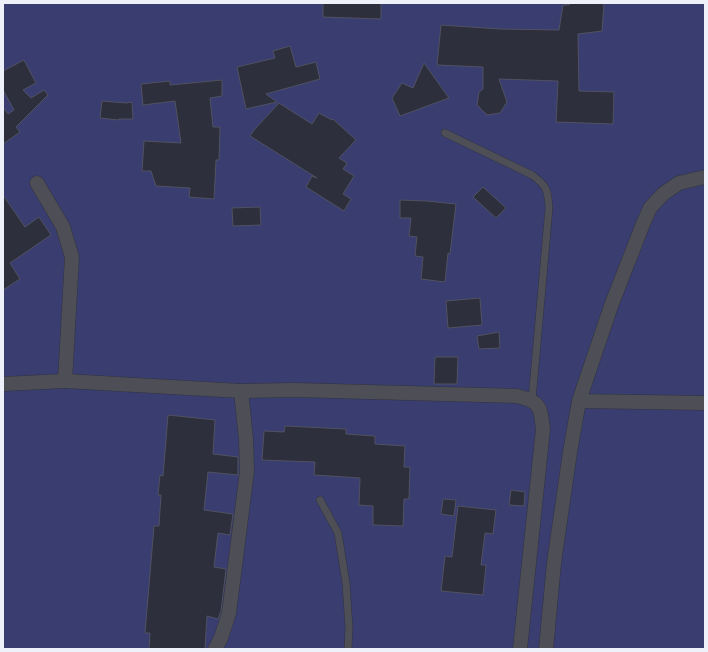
<svg xmlns="http://www.w3.org/2000/svg" width="708" height="652" font-family="'Space Grotesk',sans-serif">
  <style>
    .green { fill: #393d6f }
    .building { fill: #2d2f3d; stroke: #505262 }
    .lines { fill: none; stroke-linecap: round; stroke-linejoin: round }
    .service-casing { stroke: #323440; stroke-width: 8 }
    .minor-casing { stroke: #323440; stroke-width: 15 }
    .service { stroke: #4e4f56; stroke-width: 7 }
    .minor { stroke: #4e4f56; stroke-width: 14 }
  </style>
  <rect width="100%" height="100%" fill="#181a27"/>
  <rect class="green" x="3" y="3" width="702" height="646"/>
  <g class="building">
    <path d="M 323,3 L 381,3 L 381,19 L 323,17 Z"/>
    <path d="M 570,3 L 604,3 L 602,31 L 578,34 L 579,91 L 614,92 L 613,124 L 556,122 L 558,81 L 499,79 L 507,102 L 500,113 L 487,115 L 477,105 L 479,92 L 483,89 L 483,67 L 437,65 L 441,25 L 500,29 L 559,30 L 563,5 L 569,5 Z"/>
    <path d="M 290,46 L 296,67 L 316,62 L 320,79 L 266,94 L 277,102 L 246,109 L 237,67 L 275,58 L 273,51 Z"/>
    <path d="M 24,60 L 36,83 L 23,90 L 31,98 L 44,90 L 48,95 L 16,127 L 20,132 L 3,144 L 3,107 L 8,114 L 14,110 L 3,90 L 3,71 Z"/>
    <path d="M 424,63 L 449,98 L 400,116 L 392,98 L 402,83 L 413,88 Z"/>
    <path d="M 222,80 L 222,96 L 210,98 L 213,127 L 220,127 L 219,160 L 216,160 L 214,199 L 189,197 L 190,188 L 156,186 L 151,171 L 142,171 L 144,141 L 181,143 L 175,101 L 143,105 L 141,84 L 170,81 L 170,85 Z"/>
    <path d="M 102,101 L 126,103 L 132,102 L 133,119 L 119,119 L 118,120 L 100,118 Z"/>
    <path d="M 279,103 L 312,124 L 319,113 L 332,120 L 333,119 L 356,140 L 339,158 L 347,163 L 343,169 L 354,176 L 343,194 L 351,199 L 344,211 L 306,187 L 312,176 L 317,178 L 250,136 L 254,130 Z"/>
    <path d="M 483,187 L 506,208 L 496,218 L 473,197 Z"/>
    <path d="M 3,195 L 25,227 L 39,217 L 51,235 L 10,263 L 20,279 L 3,290 Z"/>
    <path d="M 400,200 L 427,201 L 456,204 L 450,254 L 448,253 L 445,282 L 421,279 L 423,257 L 415,256 L 417,237 L 409,236 L 411,218 L 400,218 Z"/>
    <path d="M 260,207 L 261,225 L 233,226 L 232,208 Z"/>
    <path d="M 480,298 L 482,325 L 448,328 L 446,301 Z"/>
    <path d="M 499,332 L 500,348 L 479,349 L 477,336 Z"/>
    <path d="M 435,357 L 458,357 L 457,384 L 434,384 Z"/>
    <path d="M 168,415 L 215,420 L 213,454 L 238,457 L 238,475 L 208,472 L 204,510 L 233,514 L 230,535 L 218,533 L 214,567 L 226,569 L 221,611 L 218,619 L 207,616 L 205,649 L 149,649 L 150,633 L 145,633 L 154,526 L 159,526 L 161,495 L 158,495 L 160,475 L 163,476 Z"/>
    <path d="M 285,426 L 346,429 L 346,434 L 375,436 L 375,444 L 405,446 L 404,467 L 410,467 L 409,499 L 404,499 L 403,526 L 373,525 L 373,506 L 359,505 L 360,478 L 314,475 L 315,462 L 262,460 L 264,431 L 284,432 Z"/>
    <path d="M 511,490 L 525,492 L 524,506 L 509,505 Z"/>
    <path d="M 443,499 L 456,500 L 454,516 L 441,514 Z"/>
    <path d="M 458,506 L 496,510 L 493,534 L 485,533 L 481,565 L 486,565 L 483,595 L 441,591 L 445,556 L 452,557 Z"/>
  </g>
  <g class="lines">
    <defs>
      <g id="service">
        <path d="M 445,133 L 532,175 C 547,186 548,190 549,208 L 532,400"/>
        <path d="M 320,500 L 338,533 L 346,583 L 349,628 L 348,649"/>
      </g>
      <g id="minor">
        <path d="M 37,183 L 63,227 L 72,257 L 65,381 L 241,391 L 294,390 L 517,396 C 541,402 540,406 543,429 L 520,649"/>
        <path d="M 3,384 L 65,381"/>
        <path d="M 579,401 L 705,403"/>
        <path d="M 215,649 L 221,638 L 229,613 L 247,471 L 246,439 L 241,391"/>
        <path d="M 546,649 L 554,563 L 570,452 L 579,401 L 611,306 L 643,224 L 650,208 L 663,194 L 679,183 L 705,177"/>
      </g>
    </defs>
    <use href="#service" class="service-casing"/>
    <use href="#minor" class="minor-casing"/>
    <use href="#service" class="service"/>
    <use href="#minor" class="minor"/>
  </g>
  <rect width="708" height="652" fill="none" stroke="#eff1fa" stroke-width="8"/>
</svg>
